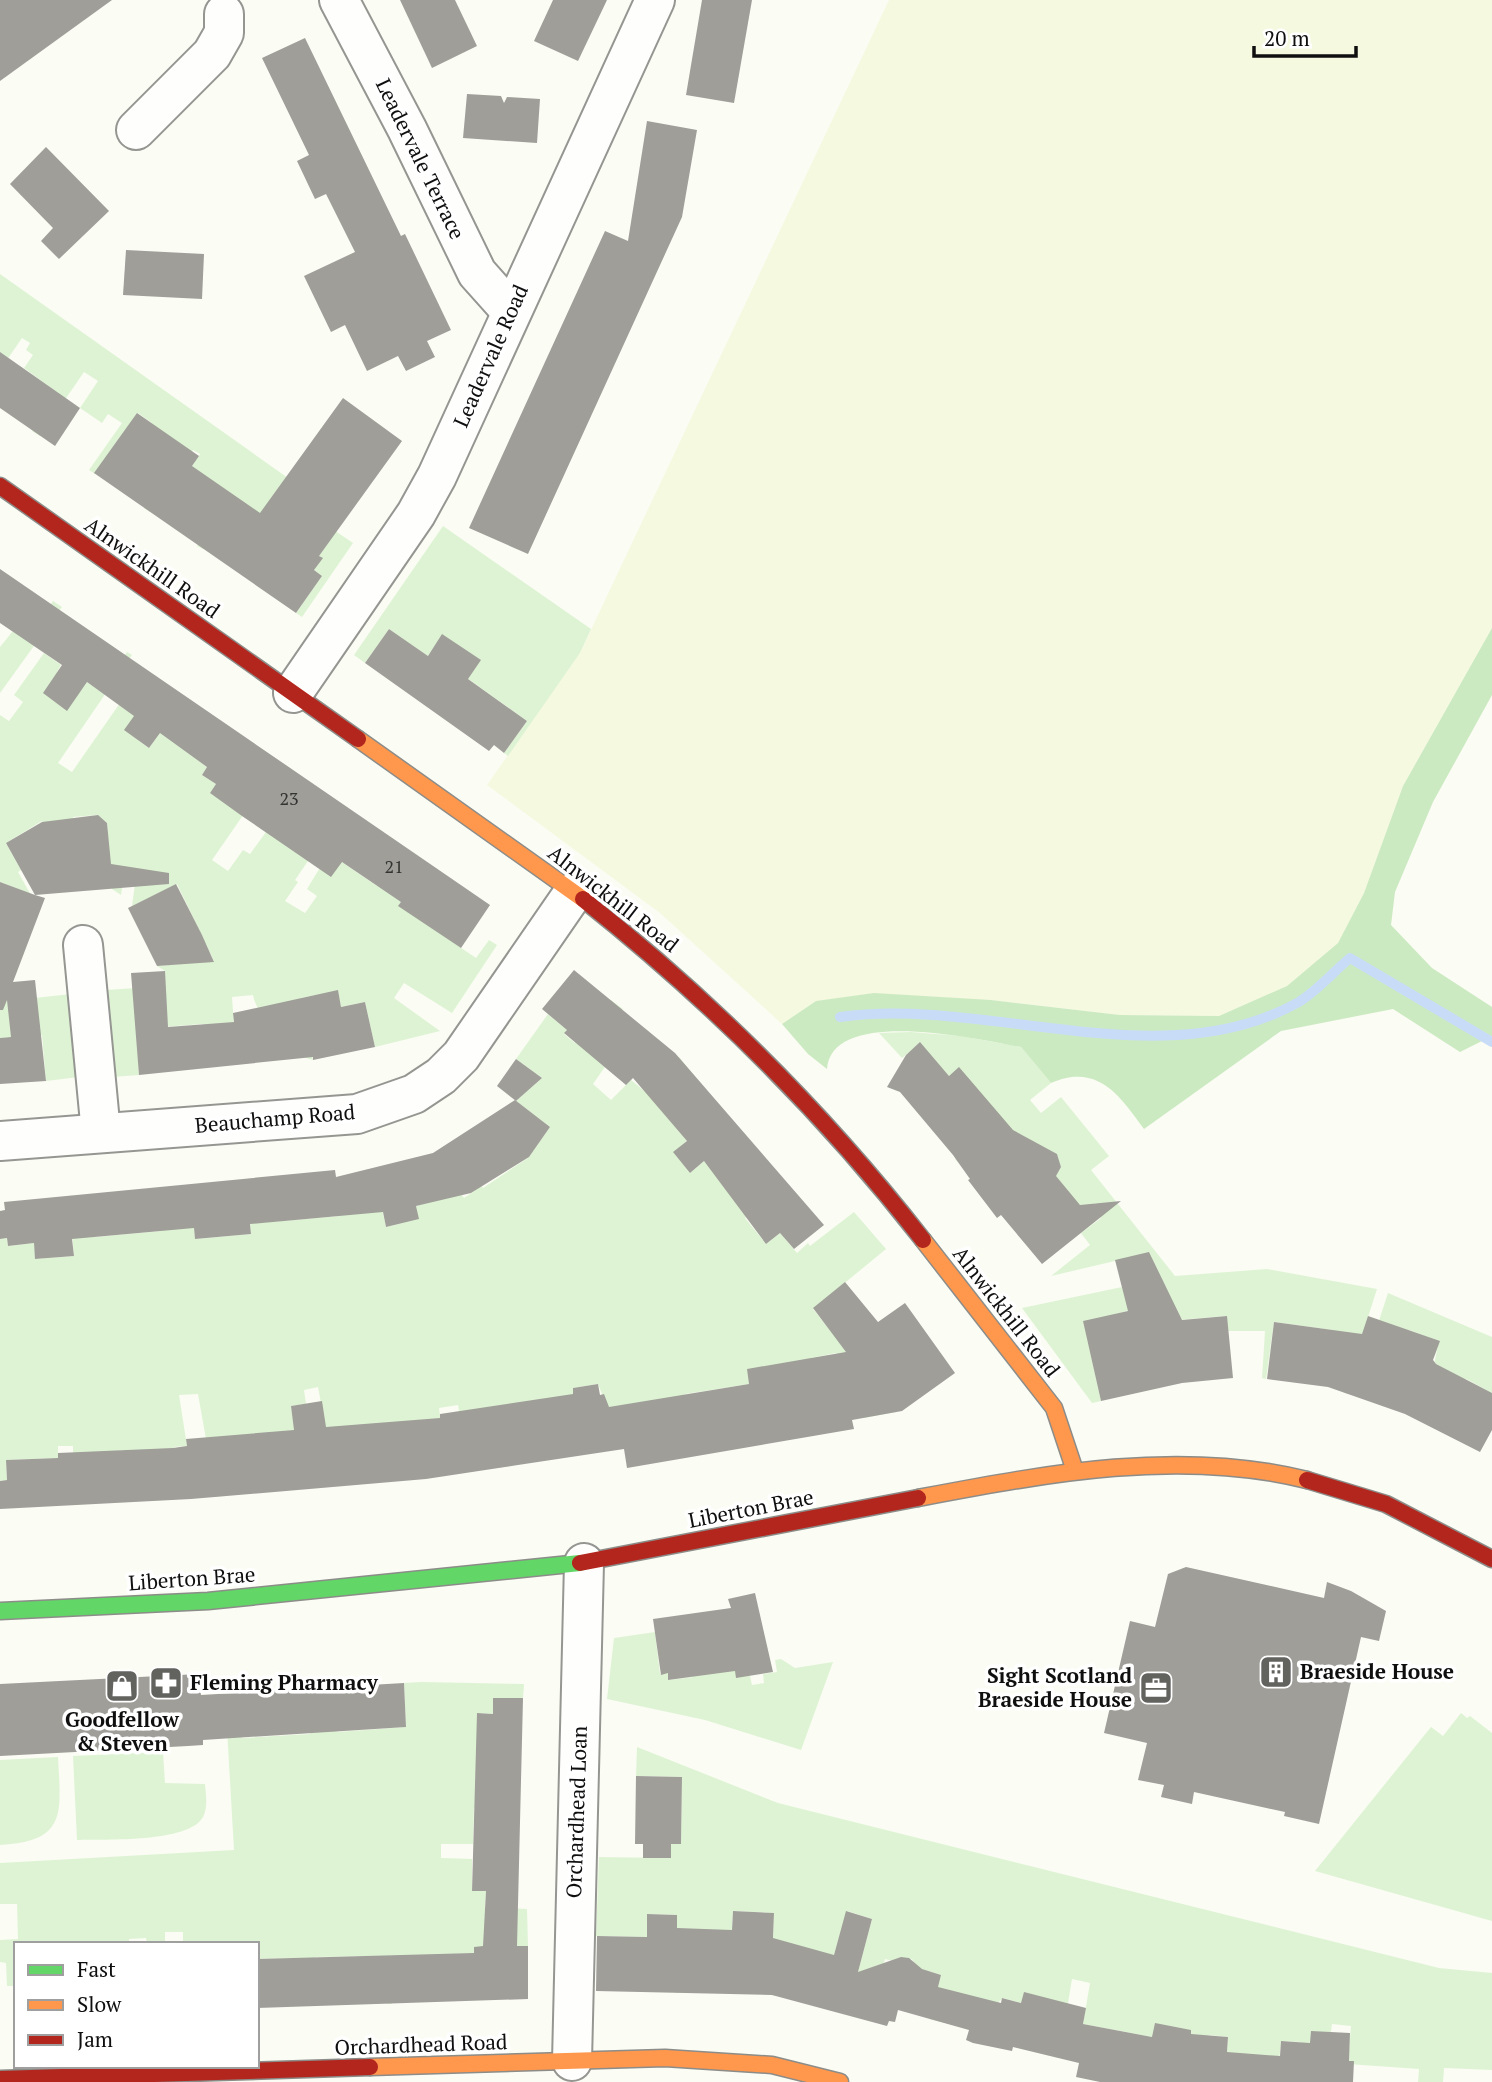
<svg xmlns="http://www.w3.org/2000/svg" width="1492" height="2082" font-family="'PT Serif',serif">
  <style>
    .farmland { fill: #f5f9e0 }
    .green { fill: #def3d4 }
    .forest { fill: #cceac1 }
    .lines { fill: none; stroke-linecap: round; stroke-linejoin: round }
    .stream { stroke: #c9dcf7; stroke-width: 10 }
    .building { fill: #9f9e99 }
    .street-casing { stroke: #959692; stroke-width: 42 }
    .fast-casing { stroke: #8c8c89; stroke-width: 19 }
    .slow-casing { stroke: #8c8c89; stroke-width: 19 }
    .jam-casing { stroke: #8c8c89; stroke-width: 19 }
    .street { stroke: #fefffd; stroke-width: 38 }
    .fast { stroke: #63d668; stroke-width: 16 }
    .slow { stroke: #ff974d; stroke-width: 16 }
    .jam { stroke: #b3261e; stroke-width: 16 }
    .labels { text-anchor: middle; stroke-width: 7; stroke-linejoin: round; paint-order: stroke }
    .number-label { font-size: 18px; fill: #333332 }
    .street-label { font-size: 21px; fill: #0f0f0f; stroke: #fff }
    .poi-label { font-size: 21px; font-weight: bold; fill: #0f0f0f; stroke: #fff; text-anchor: start }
  </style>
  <rect width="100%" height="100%" fill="#fbfcf4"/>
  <path class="farmland" d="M 889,0 L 1492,0 L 1492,628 L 1403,786 L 1364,893 L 1338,943 L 1287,986 L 1219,1016 L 1120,1015 L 991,1000 L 816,1001 L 782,1024 L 660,913 L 487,785 L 580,653 Z"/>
  <g class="green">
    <path d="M 0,274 L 312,495 L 303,509 L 353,543 L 302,617 L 296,613 L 322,576 L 314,570 L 322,558 L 238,499 L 203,549 L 197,546 L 223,509 L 192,466 L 200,454 L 193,450 L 150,512 L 144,508 L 182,454 L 136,447 L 152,423 L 138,413 L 95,474 L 89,470 L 122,423 L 108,414 L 102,423 L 80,408 L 98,381 L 84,372 L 40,436 L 32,431 L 58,393 L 24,368 L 33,355 L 26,350 L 30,343 L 22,338 L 0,370 Z"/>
    <path d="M 443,526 L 591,629 L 580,653 L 508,756 L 504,753 L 527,721 L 464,676 L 442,635 L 428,656 L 389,629 L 365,663 L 354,655 Z"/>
    <path d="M 53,601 L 62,607 L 0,693 L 0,647 L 13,631 L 26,640 Z"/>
    <path d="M 127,652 L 132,655 L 58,763 L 72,772 L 120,703 L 135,714 L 139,741 L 149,748 L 161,732 L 207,767 L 202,775 L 216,784 L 210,793 L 221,800 L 280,762 L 212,860 L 228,871 L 243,850 L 250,854 L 266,832 L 345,807 L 295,880 L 298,882 L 285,901 L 305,913 L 317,896 L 307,889 L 329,853 L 377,886 L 385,875 L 415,880 L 399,906 L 476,958 L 489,940 L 497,945 L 452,1013 L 404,983 L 394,998 L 440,1031 L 375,1047 L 365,1002 L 341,1007 L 338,991 L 301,998 L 313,1060 C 293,1057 256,1015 253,995 L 232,997 L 235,1040 L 202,1024 L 136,1029 L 139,1075 L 112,1077 L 106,990 L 165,986 L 165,971 L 157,966 L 214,961 L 177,884 L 132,906 L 137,869 L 125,867 L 121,895 L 112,889 L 107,823 L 97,815 L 73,817 L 74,827 L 47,829 L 42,821 L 6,843 L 21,870 L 18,872 L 40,911 L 16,888 L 0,882 L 0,715 L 9,721 L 23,702 L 14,695 L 44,653 L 61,665 L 57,672 L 70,681 L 67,710 L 87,682 L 100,691 Z"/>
    <path d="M 0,984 L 7,1001 L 71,994 L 79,1077 L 46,1081 L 42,1035 L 0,1038 Z"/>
    <path d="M 611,1000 L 623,1009 L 591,1046 L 609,1061 L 593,1084 L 611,1100 L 631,1080 L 648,1094 L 679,1057 L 692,1073 L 656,1104 L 687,1141 L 674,1152 L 690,1173 L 704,1161 L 748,1215 L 745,1218 L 766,1244 L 780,1233 L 797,1253 L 808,1243 L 810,1246 L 854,1212 L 886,1249 L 813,1309 L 896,1412 L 864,1418 L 860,1397 L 836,1353 L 811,1358 L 813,1374 L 685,1394 L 688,1409 L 624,1448 L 598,1384 L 573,1388 L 574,1399 L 513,1466 L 496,1468 L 489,1423 L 460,1417 L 458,1405 L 439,1408 L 442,1430 L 389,1422 L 327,1436 L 318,1387 L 304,1390 L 306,1404 L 291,1406 L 295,1432 L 221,1450 L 225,1496 L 211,1497 L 206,1439 L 198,1394 L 179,1395 L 187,1446 L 174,1447 L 174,1452 L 124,1455 L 123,1450 L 73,1457 L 73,1446 L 58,1446 L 58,1458 L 6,1460 L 7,1480 L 0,1481 L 0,1239 L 7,1238 L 8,1246 L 34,1243 L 36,1259 L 74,1256 L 69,1199 L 72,1195 L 75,1224 L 94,1237 L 162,1231 L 193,1210 L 195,1239 L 251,1234 L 246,1179 L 254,1178 L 259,1223 L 340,1216 L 373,1168 L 386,1227 L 418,1219 L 416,1206 L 461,1194 L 464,1198 L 476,1190 L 459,1152 L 483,1188 L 528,1158 L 550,1127 L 516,1101 L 542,1078 L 516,1059 L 548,1014 L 567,1030 L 564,1034 L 575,1043 Z"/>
    <path d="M 911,1032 L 961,1036 L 1021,1047 L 1051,1083 L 1030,1100 L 1041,1113 L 1061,1097 L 1109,1156 L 1091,1170 L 1175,1276 L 1267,1269 L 1377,1289 L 1361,1339 L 1372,1342 L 1388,1293 L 1492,1337 L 1492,1393 L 1466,1379 L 1460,1390 L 1446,1383 L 1426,1422 L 1421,1420 L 1439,1385 L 1423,1379 L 1425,1372 L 1432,1374 L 1439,1341 L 1409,1330 L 1402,1349 L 1384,1345 L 1380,1356 L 1363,1350 L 1347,1394 L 1343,1392 L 1345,1385 L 1342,1385 L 1351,1355 L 1331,1351 L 1332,1330 L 1274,1322 L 1266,1379 L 1262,1378 L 1265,1331 L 1228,1331 L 1226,1316 L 1179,1320 L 1181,1383 L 1166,1386 L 1151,1318 L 1130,1322 L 1127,1311 L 1084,1323 L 1101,1401 L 1092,1403 L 1022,1308 L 1122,1287 L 1126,1301 L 1153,1295 L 1151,1281 L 1161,1278 L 1149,1253 L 1051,1276 L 1090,1245 L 1081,1233 L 1100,1219 L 1102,1211 L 1096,1203 L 1083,1208 L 1078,1203 L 1065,1213 L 1056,1202 L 1017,1233 L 1015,1230 L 1058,1196 L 1048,1184 L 1061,1167 L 1057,1155 L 1045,1148 L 1033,1152 L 1019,1134 L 968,1174 L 955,1159 L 968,1149 L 965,1144 L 985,1127 L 971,1110 L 975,1107 L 960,1091 L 971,1082 L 959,1068 L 949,1076 L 920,1043 L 902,1058 L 879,1033 Z"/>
    <path d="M 655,1632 L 660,1674 L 668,1673 L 669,1680 L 693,1677 L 692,1670 L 714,1662 L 750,1676 L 752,1685 L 764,1683 L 763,1674 L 777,1672 L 775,1660 L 781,1659 L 795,1668 L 833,1662 L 801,1750 L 705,1720 L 607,1699 L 614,1638 Z"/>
    <path d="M 421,1682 L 524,1684 L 523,1698 L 494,1698 L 493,1714 L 478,1713 L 484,1808 L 474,1808 L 473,1844 L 441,1844 L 441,1858 L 472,1859 L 472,1891 L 486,1891 L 485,1907 L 527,1909 L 528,1946 L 474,1947 L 475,1999 L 391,1955 L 392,2004 L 387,2004 L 386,1976 L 376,1976 L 375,1956 L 315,1957 L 315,2006 L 300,2006 L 298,1958 L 257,1959 L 257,1944 L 183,1944 L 183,1932 L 165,1932 L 165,1944 L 147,1944 L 146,1938 L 129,1939 L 129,1944 L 16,1944 L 16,1986 L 7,1986 L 6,1963 L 0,1962 L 0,1940 L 18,1939 L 17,1904 L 0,1904 L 0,1863 L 234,1850 L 225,1694 L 242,1738 L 310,1734 L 308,1689 L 334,1687 L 337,1732 L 406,1727 L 404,1683 Z"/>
    <path d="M 1461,1713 L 1467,1718 L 1470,1716 L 1492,1733 L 1492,1921 L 1315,1871 L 1431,1727 L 1443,1736 Z"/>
    <path d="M 637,1747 L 778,1803 L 1439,1968 L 1492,1973 L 1492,2070 L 1444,2068 L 1443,2082 L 1418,2082 L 1419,2069 L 1348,2064 L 1351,2026 L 1332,2024 L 1331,2032 L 1309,2062 L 1301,2042 L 1281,2041 L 1279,2063 L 1227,2052 L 1228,2037 L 1209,2035 L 1206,2079 L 1152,2037 L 1083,2024 L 1090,1983 L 1072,1979 L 1059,2058 L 1043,2054 L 1021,2003 L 1003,1998 L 969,2029 L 929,2019 L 941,1975 L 917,1968 L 912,1959 L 897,1962 L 885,1959 L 876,1989 L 855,1983 L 872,1919 L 847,1911 L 834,1955 L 777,1996 L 771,1995 L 774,1913 L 733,1911 L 732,1930 L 720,1930 L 685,1992 L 675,1993 L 677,1915 L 647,1914 L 647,1937 L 596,1936 L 599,1857 L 671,1858 L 671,1844 L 681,1844 L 682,1777 L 636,1776 Z"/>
    <path d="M 163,1752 L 165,1783 L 205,1784 C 206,1795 208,1807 203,1817 C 189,1843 105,1839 77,1840 L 73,1756 Z"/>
    <path d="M 58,1757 C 61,1814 67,1841 0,1845 L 0,1760 Z"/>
  </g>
  <path class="forest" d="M 1492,628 L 1492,695 L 1433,802 L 1395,892 L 1391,925 L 1432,968 L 1492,1007 L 1492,1036 L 1460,1052 L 1393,1009 L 1281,1031 L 1144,1129 C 1119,1095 1098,1063 1051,1083 L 1021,1047 C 981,1040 832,1005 827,1069 L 808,1054 L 782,1024 L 816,1001 L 874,993 L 991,1000 L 1120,1015 L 1219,1016 L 1287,986 L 1338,943 L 1364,893 L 1403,786 Z"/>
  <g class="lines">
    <path class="stream" d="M 840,1017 C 986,996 1160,1079 1297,1003 C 1316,992 1333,972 1350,958 L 1492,1042"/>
  </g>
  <g class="building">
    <path d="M 0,0 L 112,0 L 0,81 Z"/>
    <path d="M 400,0 L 455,0 L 477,46 L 432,68 Z"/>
    <path d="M 553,0 L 607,0 L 578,61 L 534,41 Z"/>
    <path d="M 702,0 L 752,0 L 734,103 L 686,95 Z"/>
    <path d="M 305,38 L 401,236 L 405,234 L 451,330 L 427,341 L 435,357 L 406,371 L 398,356 L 367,371 L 345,325 L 331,332 L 304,276 L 355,252 L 326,194 L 315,199 L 297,161 L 309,155 L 262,58 Z"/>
    <path d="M 467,94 L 501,96 L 504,103 L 507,97 L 540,99 L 537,143 L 463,138 Z"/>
    <path d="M 647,121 L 697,130 L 682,217 L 528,554 L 469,528 L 605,231 L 628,241 Z"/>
    <path d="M 46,147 L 109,211 L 59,259 L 41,241 L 53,228 L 10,184 Z"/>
    <path d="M 126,250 L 204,254 L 202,299 L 123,295 Z"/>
    <path d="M 0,352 L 80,408 L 55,446 L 0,408 Z"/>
    <path d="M 343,398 L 402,441 L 319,556 L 323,558 L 314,570 L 322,576 L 296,613 L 94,473 L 137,413 L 199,456 L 192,466 L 260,513 Z"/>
    <path d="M 0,569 L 490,905 L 461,948 L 398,906 L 401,902 L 342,862 L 331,877 L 242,816 L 210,793 L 216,784 L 202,775 L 207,767 L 160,733 L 149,748 L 124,730 L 134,716 L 87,682 L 67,711 L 43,693 L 62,665 L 0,623 Z"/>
    <path d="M 389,629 L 428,656 L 442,634 L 481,660 L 468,679 L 527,721 L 504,753 L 494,745 L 489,751 L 365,663 Z"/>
    <path d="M 98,815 L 107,823 L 111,864 L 169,873 L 169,884 L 35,895 L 45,898 L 13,982 L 35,980 L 46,1081 L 0,1084 L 0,1038 L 11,1037 L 7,1000 L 3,1010 L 0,1010 L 0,882 L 35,895 L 6,843 L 42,822 Z"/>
    <path d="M 176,884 L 202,935 L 214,962 L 157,966 L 128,908 Z"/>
    <path d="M 574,970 L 675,1053 L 824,1225 L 794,1249 L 780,1233 L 766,1244 L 704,1161 L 690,1173 L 673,1152 L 687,1141 L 633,1078 L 626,1085 L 564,1033 L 567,1030 L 542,1009 Z"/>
    <path d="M 165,971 L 168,1027 L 234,1022 L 233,1013 L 338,990 L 341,1007 L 365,1002 L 375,1047 L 313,1060 L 313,1057 L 139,1075 L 131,973 Z"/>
    <path d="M 920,1042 L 949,1076 L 959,1067 L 1013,1130 L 1057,1154 L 1061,1167 L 1056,1176 L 1080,1205 L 1121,1201 L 1042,1264 L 1001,1215 L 997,1218 L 968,1180 L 970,1179 L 953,1155 L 900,1092 L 887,1087 L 906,1055 Z"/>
    <path d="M 516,1059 L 542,1078 L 516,1101 L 497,1086 Z"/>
    <path d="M 515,1100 L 550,1127 L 529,1157 L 471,1193 L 416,1206 L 419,1219 L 386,1227 L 383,1212 L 250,1224 L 251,1234 L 195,1239 L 194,1228 L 72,1239 L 74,1256 L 35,1259 L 34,1243 L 8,1246 L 7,1238 L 0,1239 L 0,1211 L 5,1210 L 4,1202 L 335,1170 L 336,1177 L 433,1153 Z"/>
    <path d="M 1149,1252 L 1182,1320 L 1227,1316 L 1233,1378 L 1182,1383 L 1101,1401 L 1083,1321 L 1128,1311 L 1115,1260 Z"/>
    <path d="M 845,1282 L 878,1322 L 905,1303 L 955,1373 L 902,1411 L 852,1420 L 854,1429 L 627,1468 L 624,1449 L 426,1479 L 191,1499 L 0,1509 L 0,1481 L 7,1480 L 6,1460 L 58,1458 L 58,1453 L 173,1448 L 187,1446 L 186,1439 L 294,1430 L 291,1406 L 322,1401 L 326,1427 L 440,1418 L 440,1414 L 573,1394 L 573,1388 L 598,1384 L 600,1395 L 604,1394 L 609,1407 L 749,1384 L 747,1369 L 846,1352 L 813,1308 Z"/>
    <path d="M 1368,1316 L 1440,1341 L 1433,1360 L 1436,1364 L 1492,1393 L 1492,1430 L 1480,1452 L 1405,1414 L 1328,1387 L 1267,1379 L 1274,1322 L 1362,1334 Z"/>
    <path d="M 1186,1567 L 1324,1598 L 1327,1582 L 1351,1591 L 1386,1611 L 1379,1641 L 1361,1637 L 1319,1824 L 1284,1816 L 1285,1812 L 1194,1792 L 1192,1804 L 1161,1797 L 1164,1785 L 1138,1780 L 1147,1743 L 1104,1733 L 1130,1621 L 1155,1627 L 1168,1574 Z"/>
    <path d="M 755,1593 L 773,1672 L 736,1678 L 735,1671 L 668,1680 L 668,1673 L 661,1675 L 653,1619 L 731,1608 L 728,1599 Z"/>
    <path d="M 199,1674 L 201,1695 L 404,1683 L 406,1727 L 203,1740 L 203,1745 L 188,1746 L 0,1756 L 0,1684 Z"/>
    <path d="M 493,1698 L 523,1698 L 517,1946 L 528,1946 L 528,1999 L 257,2008 L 257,1959 L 474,1953 L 474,1947 L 483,1946 L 486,1891 L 472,1891 L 477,1713 L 493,1714 Z"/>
    <path d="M 636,1776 L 682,1777 L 681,1844 L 671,1844 L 671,1858 L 643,1858 L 643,1844 L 635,1844 Z"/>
    <path d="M 733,1911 L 774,1913 L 773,1938 L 834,1955 L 846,1911 L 872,1919 L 858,1972 L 901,1957 L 909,1958 L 922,1969 L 941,1975 L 938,1987 L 1001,2003 L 1002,1998 L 1021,2003 L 1024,1992 L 1086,2008 L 1083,2024 L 1152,2037 L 1155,2023 L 1191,2030 L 1191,2034 L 1228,2037 L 1227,2052 L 1280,2056 L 1281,2041 L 1310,2043 L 1311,2031 L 1350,2033 L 1349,2061 L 1354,2061 L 1353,2082 L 1100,2082 L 1076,2077 L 1079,2063 L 1013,2047 L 1012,2051 L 973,2043 L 966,2040 L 969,2030 L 898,2010 L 895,2022 L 889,2021 L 887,2026 L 772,1995 L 596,1991 L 597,1936 L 647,1937 L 647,1914 L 677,1915 L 677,1928 L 732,1930 Z"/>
  </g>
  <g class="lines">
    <defs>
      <g id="street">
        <path d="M 339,0 L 407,129 L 477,273 L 511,311"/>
        <path d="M 136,130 L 212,54 L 224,33 L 224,14"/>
        <path d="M 293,693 L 416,514 L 437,476 L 655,0"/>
        <path d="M 83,945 L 101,1133"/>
        <path d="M 0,1141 L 357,1114 L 414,1094 L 441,1076 L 461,1056 L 574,892"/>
        <path d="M 572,2061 L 584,1563"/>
      </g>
      <path id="fast" d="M 0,1611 L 208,1601 L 580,1563"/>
      <g id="slow">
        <path d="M 358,739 L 583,899"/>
        <path d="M 923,1240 L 1054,1408 L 1075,1471"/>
        <path d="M 918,1498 C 1045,1474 1179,1448 1307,1480"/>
        <path d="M 370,2067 L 665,2058 L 772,2065 L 840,2082"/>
      </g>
      <g id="jam">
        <path d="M 0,486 L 358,739"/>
        <path d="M 583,899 C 709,999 824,1113 923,1240"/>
        <path d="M 1307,1480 L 1386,1504 L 1492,1559"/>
        <path d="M 580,1563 L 918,1498"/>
        <path d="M 0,2079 L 370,2067"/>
      </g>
    </defs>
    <use href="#street" class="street-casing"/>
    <use href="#fast" class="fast-casing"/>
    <use href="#slow" class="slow-casing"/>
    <use href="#jam" class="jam-casing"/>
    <use href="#street" class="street"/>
    <use href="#fast" class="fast"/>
    <use href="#slow" class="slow"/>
    <use href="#jam" class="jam"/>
  </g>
  <defs>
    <symbol id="building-square" viewBox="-11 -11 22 22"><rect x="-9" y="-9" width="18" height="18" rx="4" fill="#62625f" stroke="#fff"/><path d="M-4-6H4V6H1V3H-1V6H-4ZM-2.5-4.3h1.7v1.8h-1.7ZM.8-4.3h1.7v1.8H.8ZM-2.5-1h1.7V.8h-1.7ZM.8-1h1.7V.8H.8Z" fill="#fff"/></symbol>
    <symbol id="pharmacy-square" viewBox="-11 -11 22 22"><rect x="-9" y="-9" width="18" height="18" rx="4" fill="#62625f" stroke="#fff"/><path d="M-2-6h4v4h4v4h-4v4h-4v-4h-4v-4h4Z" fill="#fff"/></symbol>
    <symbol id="shop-square" viewBox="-11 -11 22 22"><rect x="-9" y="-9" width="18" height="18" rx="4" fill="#62625f" stroke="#fff"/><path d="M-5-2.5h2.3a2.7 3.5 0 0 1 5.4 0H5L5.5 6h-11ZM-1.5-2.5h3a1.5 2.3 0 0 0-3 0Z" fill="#fff"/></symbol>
    <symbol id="office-square" viewBox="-11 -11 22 22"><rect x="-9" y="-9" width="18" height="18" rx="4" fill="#62625f" stroke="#fff"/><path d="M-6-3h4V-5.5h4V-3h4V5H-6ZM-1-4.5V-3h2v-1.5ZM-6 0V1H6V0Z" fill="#fff"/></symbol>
  </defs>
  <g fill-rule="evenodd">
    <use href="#building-square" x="1257" y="1653" width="38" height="38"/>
    <use href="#pharmacy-square" x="147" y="1664" width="38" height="38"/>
    <use href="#shop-square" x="103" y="1667" width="38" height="38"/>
    <use href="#office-square" x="1137" y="1669" width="38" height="38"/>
  </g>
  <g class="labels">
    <g class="number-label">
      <text x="289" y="805">23</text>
      <text x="394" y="873">21</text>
    </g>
    <g class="street-label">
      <text transform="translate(420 159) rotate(64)" y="7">Leadervale Terrace</text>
      <text transform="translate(491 356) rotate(-66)" y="7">Leadervale Road</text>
      <text transform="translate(152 568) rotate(35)" y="7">Alnwickhill Road</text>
      <text transform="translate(613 899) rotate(38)" y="7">Alnwickhill Road</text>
      <text transform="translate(275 1119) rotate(-5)" y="7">Beauchamp Road</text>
      <text transform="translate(1006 1312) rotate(52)" y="7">Alnwickhill Road</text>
      <text transform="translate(751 1509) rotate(-11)" y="7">Liberton Brae</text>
      <text transform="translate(192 1579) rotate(-4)" y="7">Liberton Brae</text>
      <text transform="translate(577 1812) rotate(-88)" y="7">Orchardhead Loan</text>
      <text transform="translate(421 2045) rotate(-2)" y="7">Orchardhead Road</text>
    </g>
    <g class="poi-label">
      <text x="1300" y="1679">Braeside House</text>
      <text x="1132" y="1683" text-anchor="end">Sight Scotland<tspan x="1132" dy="24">Braeside House</tspan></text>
      <text x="190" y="1690">Fleming Pharmacy</text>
      <text x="122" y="1727" text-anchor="middle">Goodfellow<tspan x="122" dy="24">&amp; Steven</tspan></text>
    </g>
  </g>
  <rect x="14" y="1942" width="245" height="126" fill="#ffffff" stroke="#9f9f9f" stroke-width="2"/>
  <rect x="28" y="1965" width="35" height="10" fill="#63d668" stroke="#9f9f9f" stroke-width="2"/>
  <text x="77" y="1977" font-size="21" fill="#0f0f0f">Fast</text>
  <rect x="28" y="2000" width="35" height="10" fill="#ff974d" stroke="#9f9f9f" stroke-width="2"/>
  <text x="77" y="2012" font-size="21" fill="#0f0f0f">Slow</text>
  <rect x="28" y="2035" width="35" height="10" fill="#b3261e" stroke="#9f9f9f" stroke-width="2"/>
  <text x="77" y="2047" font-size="21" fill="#0f0f0f">Jam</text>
  <path d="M1254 46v10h102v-10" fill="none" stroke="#0f0f0f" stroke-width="3.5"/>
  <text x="1264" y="46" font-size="21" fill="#0f0f0f" stroke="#ffffff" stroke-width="5" paint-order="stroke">20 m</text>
</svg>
